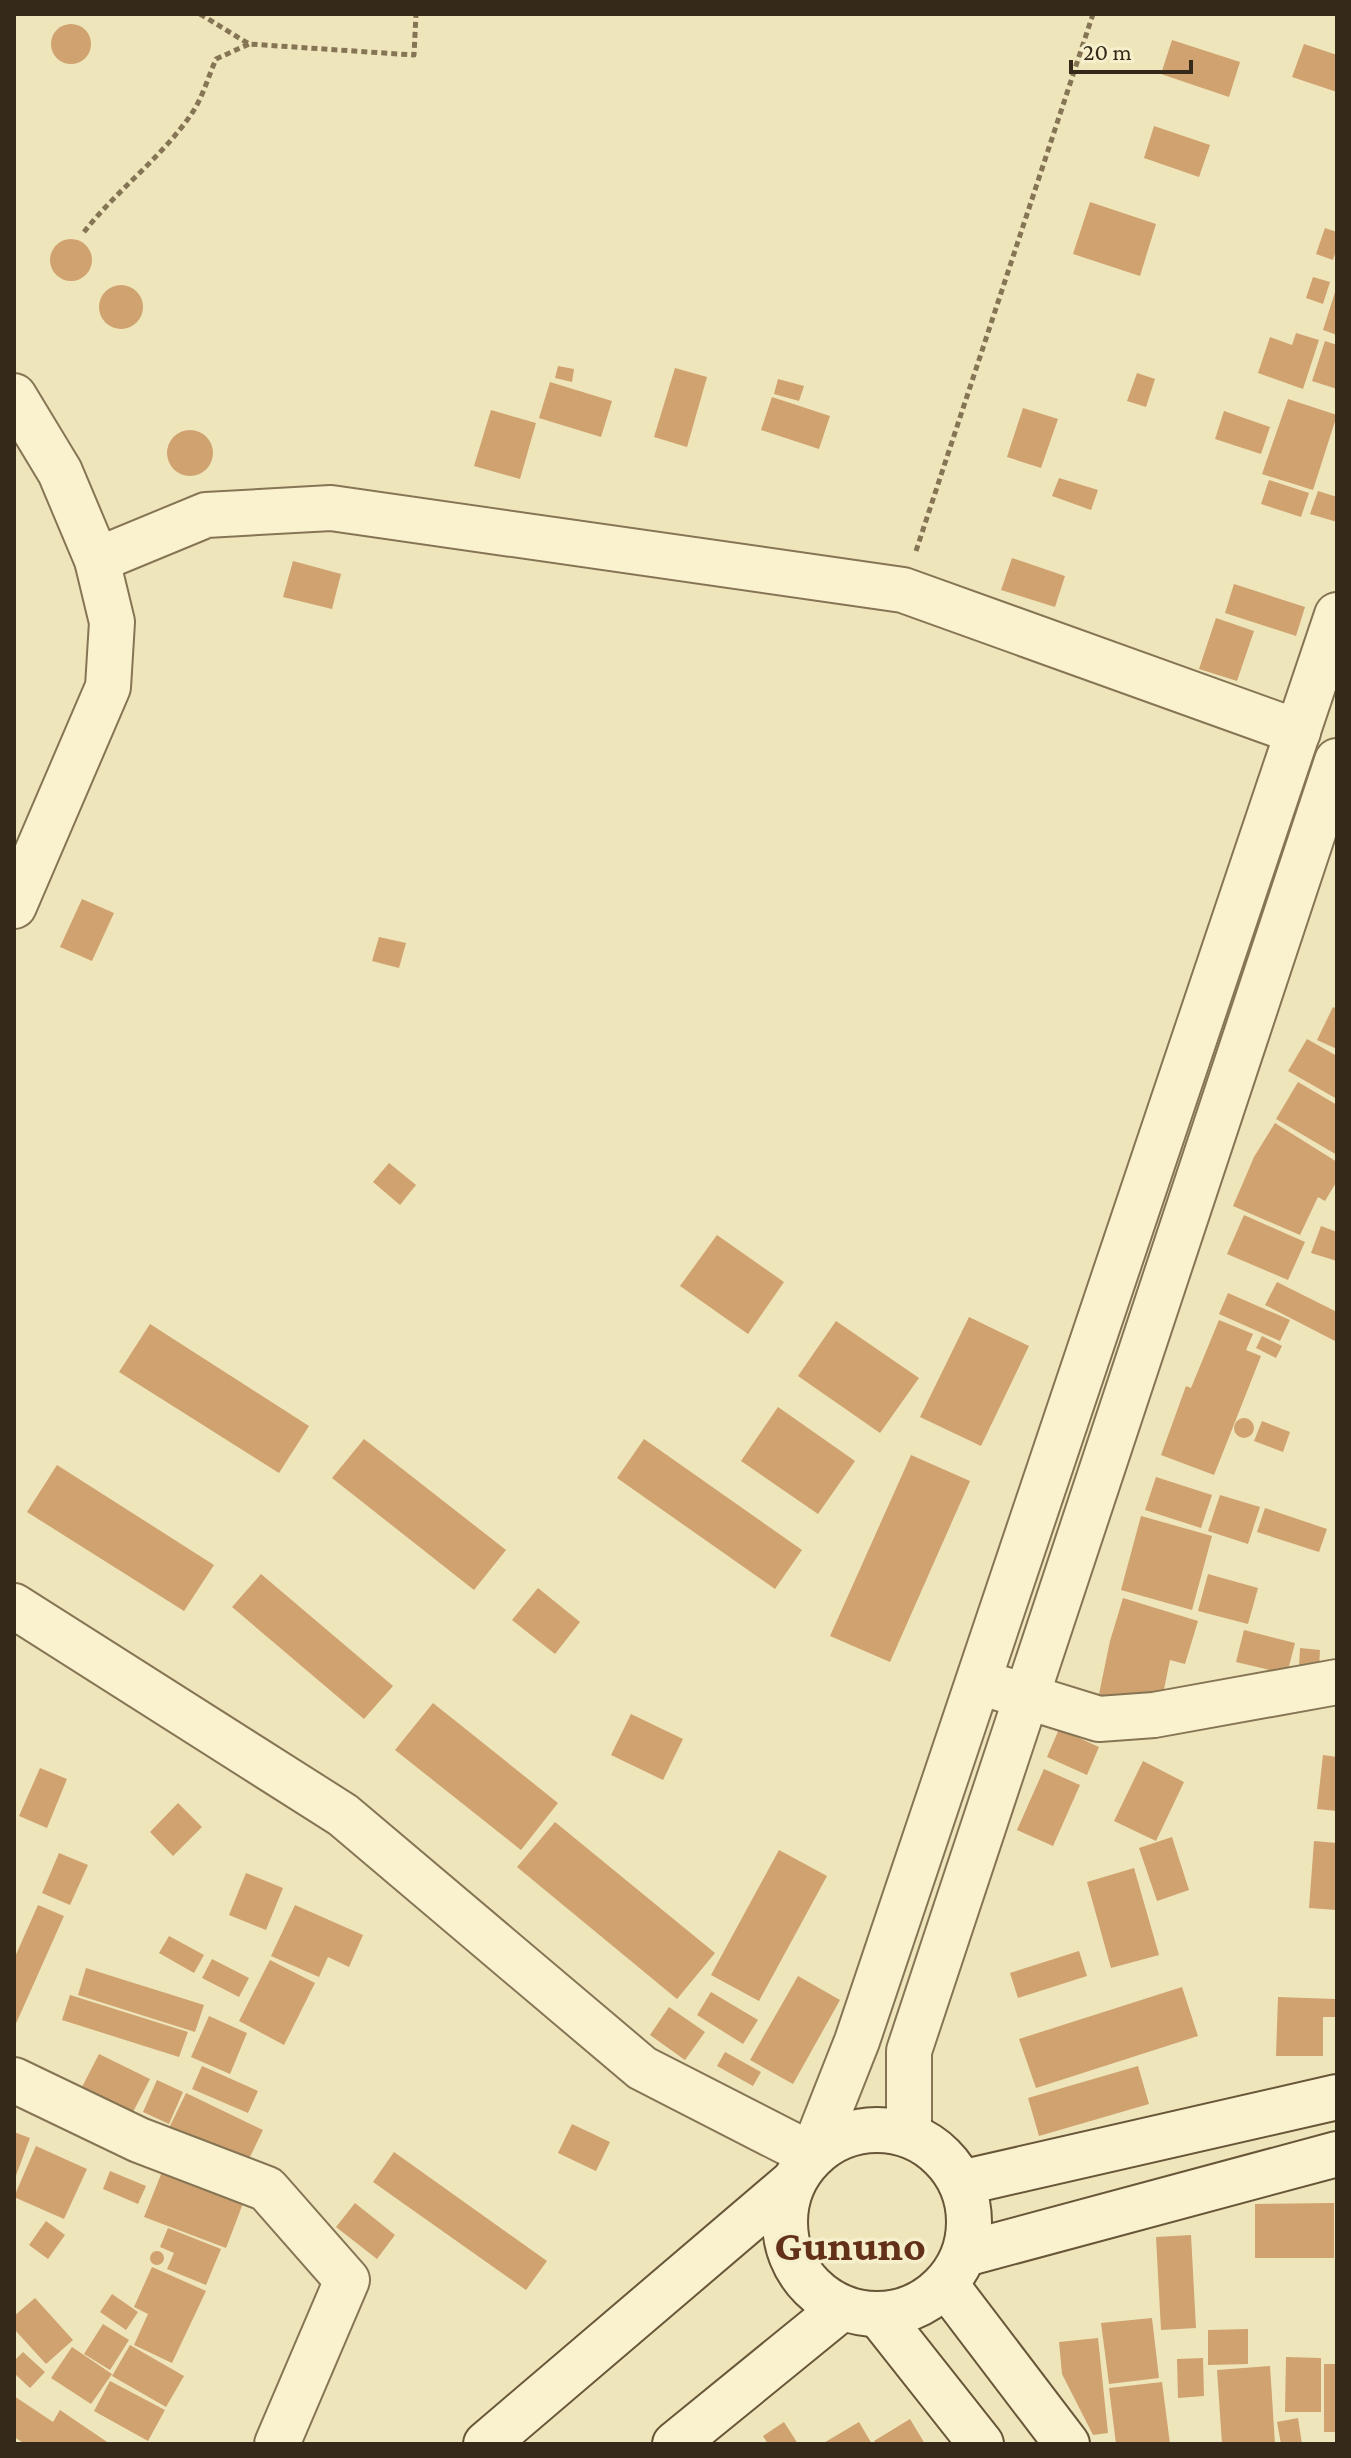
<svg xmlns="http://www.w3.org/2000/svg" width="1351" height="2458" font-family="'Crimson Pro',serif">
  <style>
    .building { fill: #cfa26f }
    .lines { fill: none; stroke-linecap: round; stroke-linejoin: round }
    .minor-casing { stroke: #867555; stroke-width: 48 }
    .secondary-casing { stroke: #685638; stroke-width: 48 }
    .path { stroke: #867555; stroke-width: 5; stroke-dasharray: 6 4; stroke-linecap: butt }
    .minor { stroke: #faf2ce; stroke-width: 44 }
    .secondary { stroke: #faf2ce; stroke-width: 44 }
    .labels { text-anchor: middle; stroke-width: 7; stroke-linejoin: round; paint-order: stroke }
    .town-label { font-size: 44px; font-weight: bold; fill: #633018; stroke: #f6efcb }
  </style>
  <rect width="100%" height="100%" fill="#efe5bb"/>
  <g class="building">
    <circle cx="71" cy="44" r="20"/>
    <path d="M 1172,40 L 1240,62 L 1229,97 L 1161,74 Z"/>
    <path d="M 1304,44 L 1337,55 L 1337,92 L 1292,77 Z"/>
    <path d="M 1154,126 L 1210,145 L 1199,177 L 1144,158 Z"/>
    <path d="M 1090,202 L 1156,224 L 1140,276 L 1073,254 Z"/>
    <path d="M 1325,228 L 1337,232 L 1337,247 L 1333,260 L 1316,254 Z"/>
    <circle cx="71" cy="260" r="21"/>
    <path d="M 1313,277 L 1330,282 L 1323,304 L 1306,298 Z"/>
    <circle cx="121" cy="307" r="22"/>
    <path d="M 1336,289 L 1337,289 L 1337,335 L 1323,330 Z"/>
    <path d="M 1296,333 L 1319,340 L 1303,389 L 1258,373 L 1270,337 L 1292,345 Z"/>
    <path d="M 1325,341 L 1337,345 L 1337,389 L 1312,381 Z"/>
    <path d="M 558,366 L 574,369 L 572,382 L 555,378 Z"/>
    <path d="M 675,368 L 707,377 L 687,447 L 654,437 Z"/>
    <path d="M 1137,373 L 1155,379 L 1146,407 L 1127,401 Z"/>
    <path d="M 778,379 L 804,386 L 799,401 L 774,394 Z"/>
    <path d="M 550,382 L 612,401 L 601,437 L 539,418 Z"/>
    <path d="M 772,397 L 830,416 L 819,449 L 761,430 Z"/>
    <path d="M 1288,399 L 1337,415 L 1313,490 L 1262,474 Z"/>
    <path d="M 1023,408 L 1058,419 L 1041,468 L 1007,457 Z"/>
    <path d="M 491,410 L 536,423 L 520,479 L 474,466 Z"/>
    <path d="M 1224,411 L 1270,427 L 1261,454 L 1215,439 Z"/>
    <circle cx="190" cy="453" r="23"/>
    <path d="M 1059,478 L 1098,490 L 1091,510 L 1052,496 Z"/>
    <path d="M 1269,480 L 1309,493 L 1301,517 L 1261,504 Z"/>
    <path d="M 1318,491 L 1337,497 L 1337,522 L 1310,514 Z"/>
    <path d="M 1012,558 L 1065,576 L 1055,607 L 1001,590 Z"/>
    <path d="M 293,561 L 341,574 L 332,609 L 283,597 Z"/>
    <path d="M 1234,584 L 1305,607 L 1296,636 L 1225,613 Z"/>
    <path d="M 1216,618 L 1254,631 L 1237,681 L 1199,669 Z"/>
    <path d="M 82,899 L 114,913 L 92,961 L 60,947 Z"/>
    <path d="M 379,937 L 406,943 L 399,968 L 372,961 Z"/>
    <path d="M 1333,1007 L 1337,1009 L 1337,1049 L 1317,1040 Z"/>
    <path d="M 1307,1039 L 1337,1056 L 1337,1099 L 1288,1071 Z"/>
    <path d="M 1298,1082 L 1337,1105 L 1337,1155 L 1276,1119 Z"/>
    <path d="M 1275,1123 L 1337,1162 L 1337,1181 L 1325,1201 L 1318,1197 L 1300,1235 L 1233,1206 L 1254,1157 Z"/>
    <path d="M 389,1163 L 416,1185 L 400,1205 L 373,1182 Z"/>
    <path d="M 1244,1215 L 1305,1242 L 1288,1280 L 1227,1254 Z"/>
    <path d="M 1321,1226 L 1337,1232 L 1337,1261 L 1311,1253 Z"/>
    <path d="M 717,1235 L 784,1282 L 748,1334 L 680,1286 Z"/>
    <path d="M 1277,1282 L 1337,1312 L 1337,1342 L 1265,1305 Z"/>
    <path d="M 1228,1293 L 1290,1320 L 1280,1341 L 1219,1314 Z"/>
    <path d="M 969,1317 L 1029,1346 L 981,1446 L 920,1417 Z"/>
    <path d="M 1219,1320 L 1253,1334 L 1246,1350 L 1261,1356 L 1214,1475 L 1161,1455 L 1186,1386 L 1191,1388 Z"/>
    <path d="M 836,1321 L 919,1378 L 880,1433 L 798,1376 Z"/>
    <path d="M 150,1324 L 309,1426 L 279,1473 L 119,1372 Z"/>
    <path d="M 1262,1336 L 1282,1346 L 1276,1358 L 1256,1348 Z"/>
    <path d="M 778,1407 L 855,1461 L 818,1514 L 741,1461 Z"/>
    <circle cx="1244" cy="1428" r="10"/>
    <path d="M 1262,1421 L 1290,1432 L 1283,1452 L 1254,1441 Z"/>
    <path d="M 364,1439 L 506,1550 L 474,1590 L 332,1478 Z"/>
    <path d="M 644,1439 L 802,1550 L 775,1589 L 617,1478 Z"/>
    <path d="M 911,1455 L 970,1481 L 890,1662 L 830,1636 Z"/>
    <path d="M 57,1465 L 214,1565 L 184,1611 L 27,1512 Z"/>
    <path d="M 1156,1477 L 1212,1495 L 1201,1528 L 1145,1510 Z"/>
    <path d="M 1220,1495 L 1260,1507 L 1248,1544 L 1208,1531 Z"/>
    <path d="M 1265,1508 L 1327,1529 L 1319,1552 L 1257,1532 Z"/>
    <path d="M 1141,1516 L 1212,1536 L 1192,1610 L 1121,1590 Z"/>
    <path d="M 261,1574 L 393,1686 L 364,1719 L 232,1607 Z"/>
    <path d="M 1208,1574 L 1258,1588 L 1248,1624 L 1198,1611 Z"/>
    <path d="M 538,1588 L 580,1622 L 555,1654 L 512,1620 Z"/>
    <path d="M 1123,1598 L 1198,1621 L 1185,1664 L 1170,1660 L 1163,1694 L 1098,1699 L 1110,1641 Z"/>
    <path d="M 1244,1630 L 1295,1643 L 1287,1674 L 1236,1662 Z"/>
    <path d="M 1300,1648 L 1320,1650 L 1319,1669 L 1299,1667 Z"/>
    <path d="M 433,1703 L 558,1803 L 521,1850 L 395,1750 Z"/>
    <path d="M 631,1714 L 683,1739 L 663,1780 L 611,1755 Z"/>
    <path d="M 1059,1729 L 1099,1747 L 1087,1775 L 1047,1757 Z"/>
    <path d="M 1323,1755 L 1337,1757 L 1337,1811 L 1317,1809 Z"/>
    <path d="M 1143,1761 L 1184,1782 L 1156,1841 L 1114,1821 Z"/>
    <path d="M 40,1768 L 67,1779 L 47,1828 L 19,1816 Z"/>
    <path d="M 1044,1769 L 1080,1785 L 1053,1846 L 1017,1830 Z"/>
    <path d="M 178,1803 L 202,1827 L 173,1856 L 150,1832 Z"/>
    <path d="M 555,1822 L 715,1953 L 677,1999 L 517,1867 Z"/>
    <path d="M 1172,1837 L 1189,1890 L 1157,1901 L 1139,1848 Z"/>
    <path d="M 1314,1841 L 1337,1843 L 1337,1910 L 1309,1908 Z"/>
    <path d="M 779,1850 L 827,1876 L 759,2001 L 711,1975 Z"/>
    <path d="M 59,1853 L 88,1865 L 70,1905 L 42,1893 Z"/>
    <path d="M 1134,1868 L 1159,1955 L 1111,1968 L 1087,1882 Z"/>
    <path d="M 246,1873 L 283,1888 L 266,1930 L 229,1915 Z"/>
    <path d="M 38,1905 L 64,1916 L 14,2028 L 14,1959 Z"/>
    <path d="M 295,1905 L 363,1935 L 349,1967 L 328,1957 L 319,1977 L 271,1956 Z"/>
    <path d="M 169,1936 L 204,1955 L 194,1973 L 159,1953 Z"/>
    <path d="M 1079,1951 L 1087,1976 L 1018,1998 L 1010,1973 Z"/>
    <path d="M 212,1959 L 249,1978 L 239,1997 L 202,1978 Z"/>
    <path d="M 270,1960 L 315,1983 L 284,2045 L 239,2021 Z"/>
    <path d="M 86,1968 L 204,2005 L 195,2032 L 78,1995 Z"/>
    <path d="M 798,1976 L 840,2000 L 793,2084 L 750,2060 Z"/>
    <path d="M 1182,1987 L 1198,2036 L 1036,2088 L 1019,2039 Z"/>
    <path d="M 711,1992 L 758,2020 L 743,2044 L 697,2015 Z"/>
    <path d="M 70,1995 L 188,2032 L 179,2057 L 62,2020 Z"/>
    <path d="M 1278,1997 L 1335,1999 L 1335,2017 L 1323,2017 L 1323,2056 L 1276,2056 Z"/>
    <path d="M 669,2007 L 705,2032 L 685,2060 L 650,2035 Z"/>
    <path d="M 209,2016 L 247,2033 L 230,2074 L 191,2057 Z"/>
    <path d="M 725,2052 L 761,2072 L 753,2086 L 717,2066 Z"/>
    <path d="M 99,2054 L 150,2079 L 133,2112 L 82,2087 Z"/>
    <path d="M 202,2066 L 258,2091 L 248,2113 L 192,2089 Z"/>
    <path d="M 1138,2066 L 1149,2104 L 1039,2136 L 1028,2098 Z"/>
    <path d="M 157,2080 L 183,2092 L 169,2124 L 143,2112 Z"/>
    <path d="M 186,2093 L 263,2130 L 245,2167 L 168,2130 Z"/>
    <path d="M 572,2124 L 610,2142 L 596,2171 L 558,2153 Z"/>
    <path d="M 14,2132 L 30,2138 L 14,2181 Z"/>
    <path d="M 36,2146 L 87,2169 L 64,2219 L 14,2197 Z"/>
    <path d="M 394,2152 L 547,2261 L 526,2290 L 373,2182 Z"/>
    <path d="M 166,2162 L 247,2193 L 226,2248 L 144,2217 Z"/>
    <path d="M 110,2171 L 146,2186 L 138,2204 L 103,2189 Z"/>
    <path d="M 355,2203 L 395,2235 L 377,2259 L 336,2227 Z"/>
    <path d="M 1334,2203 L 1334,2258 L 1255,2258 L 1255,2204 Z"/>
    <path d="M 46,2221 L 65,2235 L 48,2259 L 29,2245 Z"/>
    <path d="M 168,2228 L 221,2249 L 206,2285 L 167,2269 L 174,2253 L 160,2247 Z"/>
    <path d="M 1191,2235 L 1196,2328 L 1161,2330 L 1156,2237 Z"/>
    <circle cx="157" cy="2258" r="7"/>
    <path d="M 152,2267 L 206,2291 L 172,2363 L 134,2345 L 148,2314 L 134,2307 Z"/>
    <path d="M 112,2294 L 138,2312 L 126,2330 L 100,2312 Z"/>
    <path d="M 35,2298 L 73,2340 L 46,2364 L 14,2329 L 14,2316 Z"/>
    <path d="M 1152,2318 L 1159,2378 L 1109,2384 L 1101,2323 Z"/>
    <path d="M 103,2324 L 129,2340 L 110,2370 L 84,2354 Z"/>
    <path d="M 1248,2329 L 1248,2364 L 1208,2365 L 1208,2330 Z"/>
    <path d="M 1098,2338 L 1108,2433 L 1093,2435 L 1062,2374 L 1059,2342 Z"/>
    <path d="M 130,2345 L 184,2376 L 166,2407 L 112,2376 Z"/>
    <path d="M 72,2347 L 112,2374 L 91,2404 L 51,2378 Z"/>
    <path d="M 23,2352 L 45,2372 L 30,2388 L 14,2373 L 14,2361 Z"/>
    <path d="M 1286,2357 L 1321,2358 L 1321,2412 L 1285,2412 Z"/>
    <path d="M 1203,2358 L 1204,2396 L 1178,2398 L 1177,2359 Z"/>
    <rect x="1324" y="2364" width="13" height="68"/>
    <path d="M 1270,2366 L 1275,2444 L 1222,2444 L 1217,2370 Z"/>
    <path d="M 110,2381 L 165,2410 L 148,2441 L 94,2411 Z"/>
    <path d="M 1162,2382 L 1170,2444 L 1116,2444 L 1109,2388 Z"/>
    <path d="M 14,2396 L 53,2422 L 60,2410 L 110,2444 L 25,2444 L 14,2437 Z"/>
    <path d="M 1298,2418 L 1302,2444 L 1281,2444 L 1277,2422 Z"/>
    <path d="M 910,2419 L 925,2444 L 876,2444 L 874,2441 Z"/>
    <path d="M 784,2422 L 798,2444 L 768,2444 L 763,2436 Z"/>
    <path d="M 859,2422 L 872,2444 L 822,2444 Z"/>
  </g>
  <g class="lines">
    <defs>
      <g id="minor">
        <path d="M 14,396 L 60,472 L 97,560 L 112,622 L 108,687 L 14,906"/>
        <path d="M 97,560 L 206,515 L 331,508 L 903,590 L 1298,732"/>
        <path d="M 14,1606 L 343,1815 L 642,2068 L 812,2155 L 857,2041 L 1337,615"/>
        <path d="M 999,1688 L 1099,1719 L 1154,1715 L 1337,1682"/>
        <path d="M 14,2080 L 139,2140 L 267,2189 L 347,2280 L 277,2444"/>
        <path d="M 909,2135 L 909,2051 L 1337,761"/>
      </g>
      <g id="secondary">
        <circle cx="877" cy="2222" r="92"/>
        <path d="M 961,2183 L 1337,2097"/>
        <path d="M 965,2254 L 1337,2154"/>
        <path d="M 946,2285 L 1067,2444"/>
        <path d="M 879,2315 L 981,2444"/>
        <path d="M 486,2444 L 792,2183"/>
        <path d="M 675,2444 L 842,2308"/>
      </g>
    </defs>
    <use href="#minor" class="minor-casing"/>
    <use href="#secondary" class="secondary-casing"/>
    <g class="path">
      <path d="M 200,14 L 249,44 L 414,55 L 416,14"/>
      <path d="M 84,232 C 116,191 160,159 190,116 C 202,100 208,77 216,59 L 249,44"/>
      <path d="M 916,551 L 1093,14"/>
    </g>
    <use href="#minor" class="minor"/>
    <use href="#secondary" class="secondary"/>
  </g>
  <g class="labels">
    <g class="town-label">
      <text x="850" y="2260">Gununo</text>
    </g>
  </g>
  <rect width="1351" height="2458" fill="none" stroke="#352a1a" stroke-width="32"/>
  <path d="M1071 60v12h120v-12" fill="none" stroke="#352a1a" stroke-width="4"/>
  <text x="1083" y="60" font-size="24" fill="#352a1a" stroke="#f6efcb" stroke-width="6" paint-order="stroke">20 m</text>
</svg>
